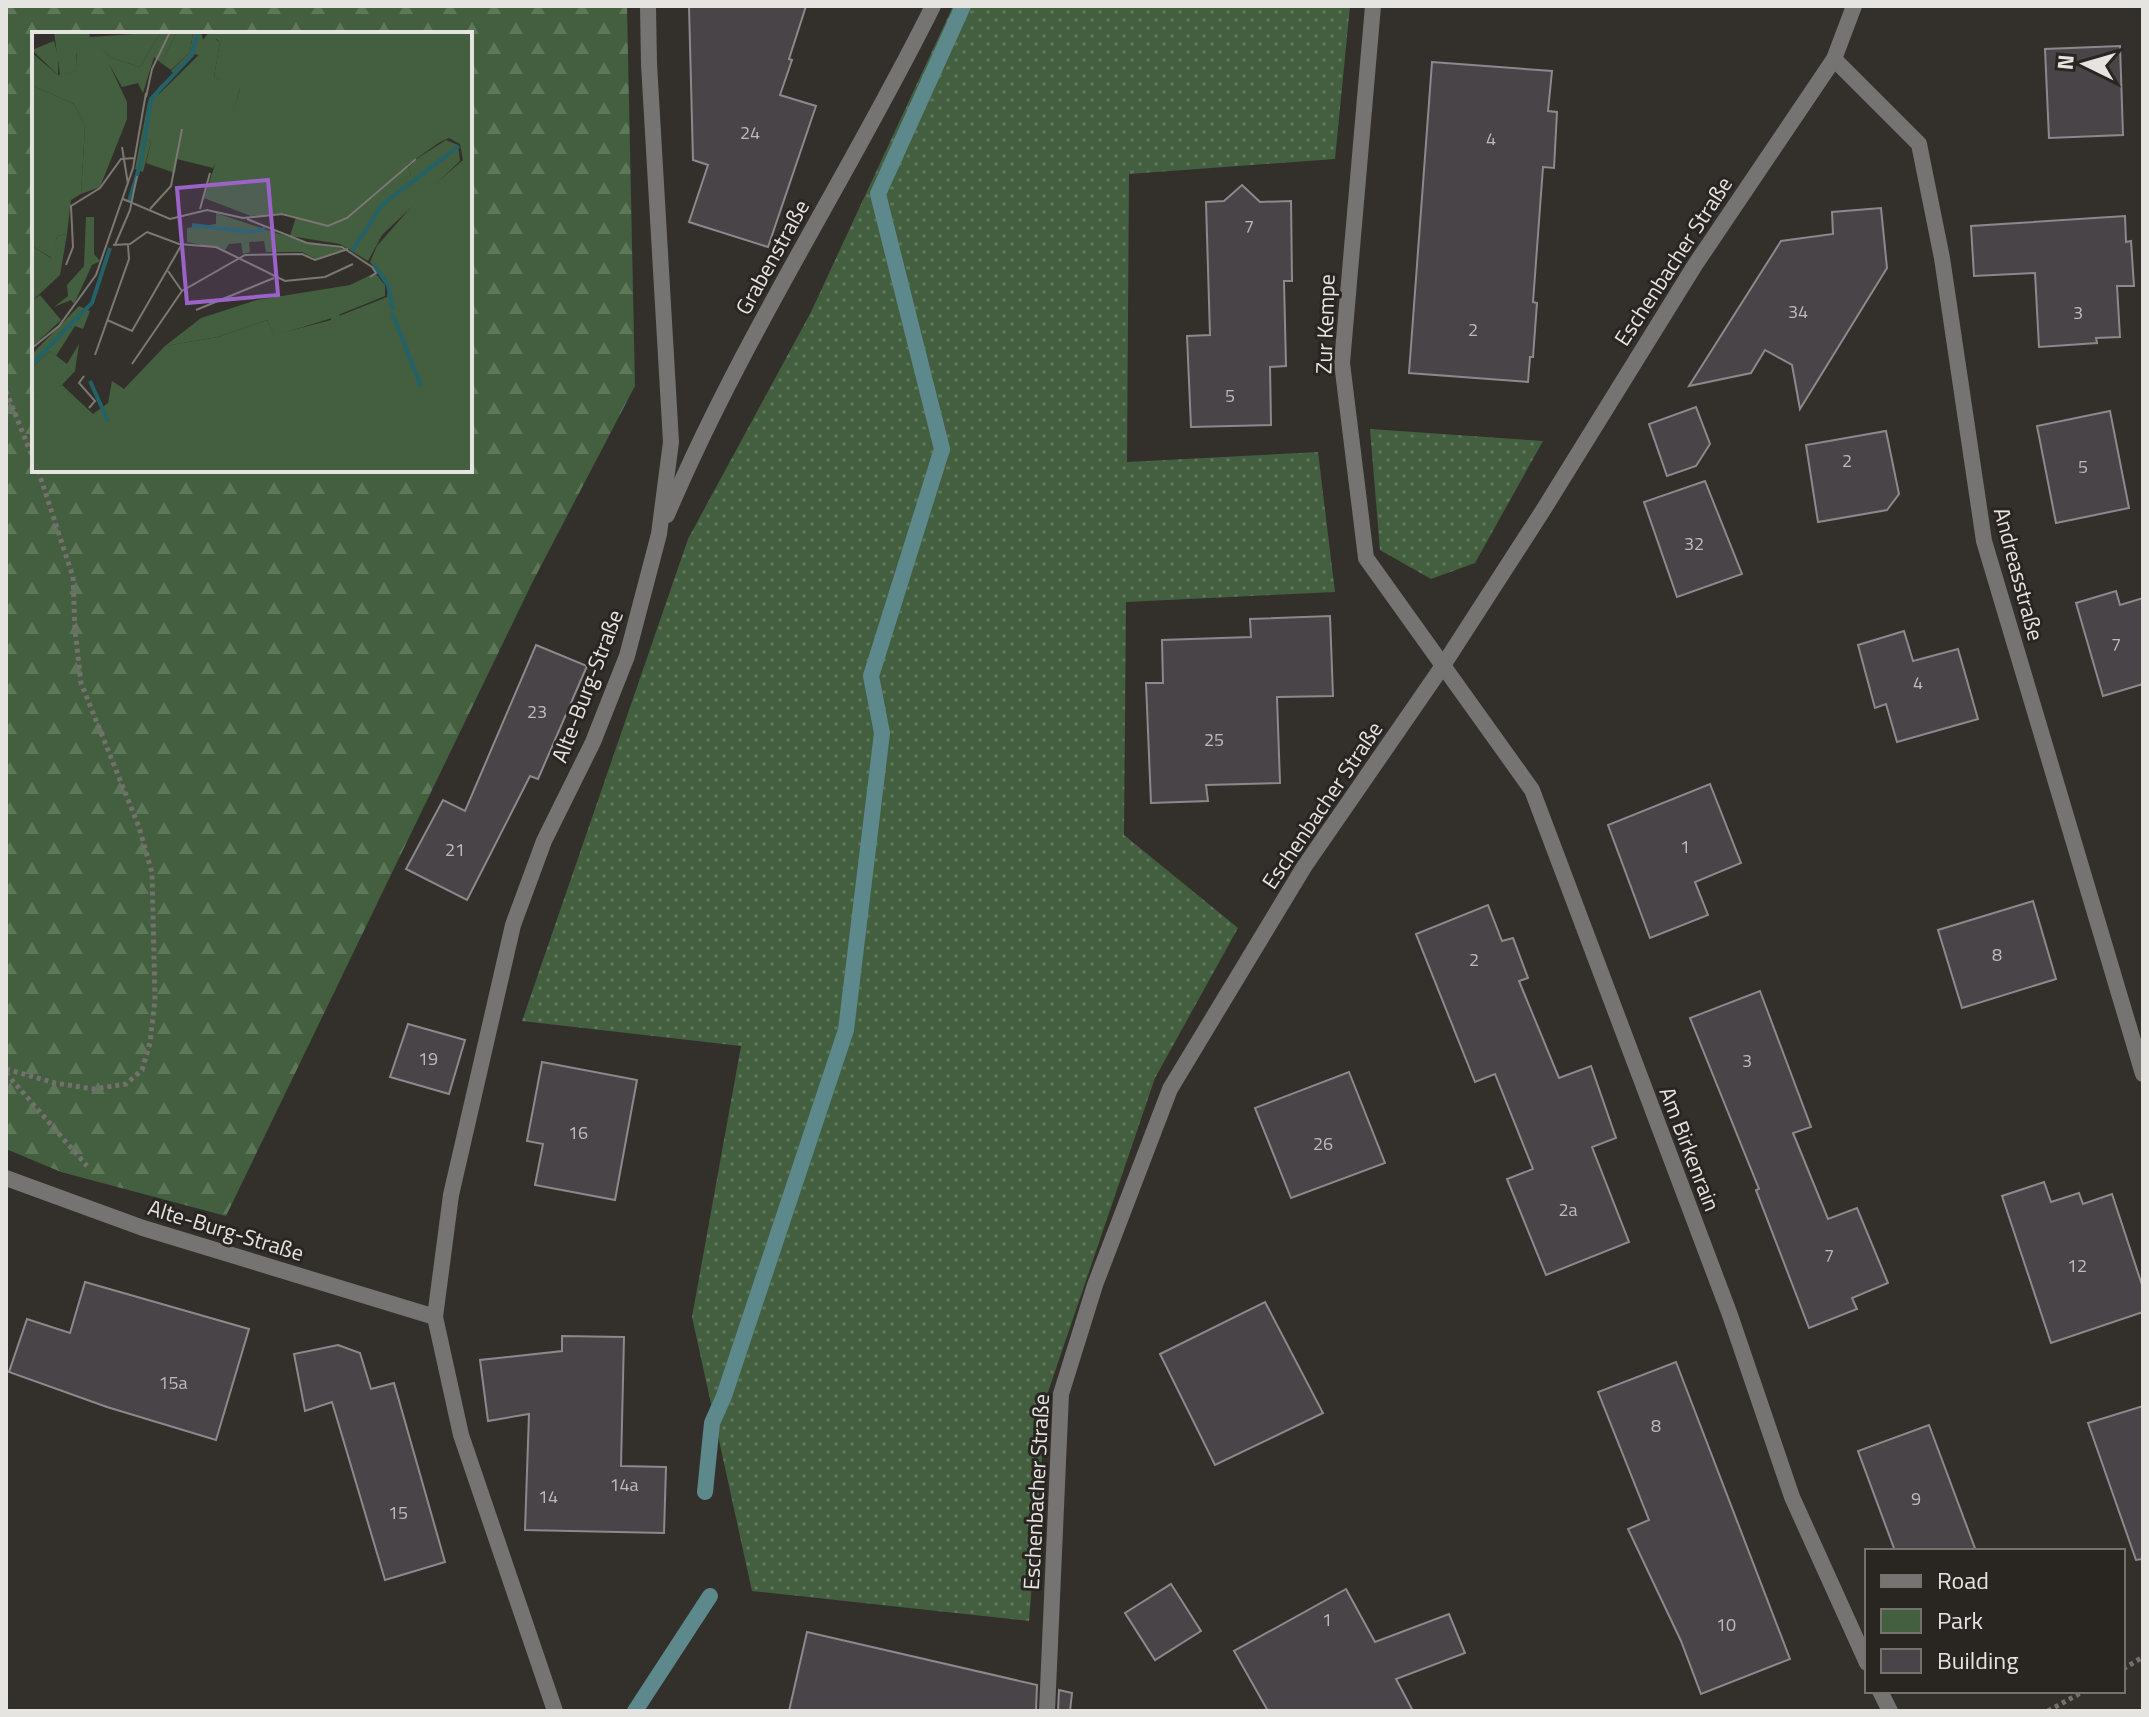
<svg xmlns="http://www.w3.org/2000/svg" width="2149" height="1717" font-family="'Titillium Web',sans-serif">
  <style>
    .green { fill: url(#green-dots) }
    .forest { fill: url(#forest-firs); fill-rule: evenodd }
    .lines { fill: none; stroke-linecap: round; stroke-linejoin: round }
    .stream { stroke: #5d898c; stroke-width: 16 }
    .building { fill: #484448; stroke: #8d888d; stroke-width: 2 }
    .path { stroke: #73706d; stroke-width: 5; stroke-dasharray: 4 4; stroke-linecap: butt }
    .street { stroke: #767472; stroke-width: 16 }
    .labels { text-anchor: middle; stroke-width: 6; stroke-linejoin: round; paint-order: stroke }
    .number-label { font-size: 18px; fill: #bebcbb }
    .street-label { font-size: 22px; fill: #e6e4e1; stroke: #292622 }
    .inset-river { fill: none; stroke: #226268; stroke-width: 4 }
    .inset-road { fill: none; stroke: #7b7874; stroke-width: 2 }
    .view { fill: #9b63c9; fill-opacity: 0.15; stroke: #9b63c9; stroke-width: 4 }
    .inset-edge { fill: none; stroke: #e6e4e1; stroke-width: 4 }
  </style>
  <defs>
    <pattern id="green-dots" width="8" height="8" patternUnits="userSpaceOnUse" patternTransform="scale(2)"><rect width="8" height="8" fill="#435f3f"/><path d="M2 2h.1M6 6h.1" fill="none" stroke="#5e765a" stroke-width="1.8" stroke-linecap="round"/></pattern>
    <pattern id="forest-firs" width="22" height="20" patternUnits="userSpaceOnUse" patternTransform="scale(2)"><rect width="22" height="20" fill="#435f3f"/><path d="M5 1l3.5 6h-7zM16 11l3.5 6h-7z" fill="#5e765a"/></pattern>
  </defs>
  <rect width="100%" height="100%" fill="#33302c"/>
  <g class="green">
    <path d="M 953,6 L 1350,6 L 1335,159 L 1129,174 L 1127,462 L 1318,452 L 1335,592 L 1126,602 L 1124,835 L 1238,928 L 1155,1078 L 1047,1395 L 1029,1621 L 752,1591 L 692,1317 L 741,1046 L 522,1021 L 688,539 L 811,312 Z"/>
    <path d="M 1370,429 L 1543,441 L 1475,563 L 1431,579 L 1380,550 Z"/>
  </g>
  <path class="forest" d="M 6,6 L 627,6 L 635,386 L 533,581 L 226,1216 L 61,1172 L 6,1149 ZM 34,34 L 470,34 L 470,470 L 34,470 Z"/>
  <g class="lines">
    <g class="stream">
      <path d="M 705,1492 L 712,1423 L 724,1396 L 846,1030 L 882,733 L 871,676 L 942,449 L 878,194 L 963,6"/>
      <path d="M 635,1711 L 710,1596"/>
    </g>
  </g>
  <g class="building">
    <path d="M 689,6 L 806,6 L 789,59 L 792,60 L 780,95 L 816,106 L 768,247 L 689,222 L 708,165 L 693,160 Z"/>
    <path d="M 2120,46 L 2123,135 L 2049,138 L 2045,49 Z"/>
    <path d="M 1432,62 L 1552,71 L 1548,111 L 1557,112 L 1554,168 L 1543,167 L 1533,302 L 1537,303 L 1533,357 L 1530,357 L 1528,382 L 1409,373 Z"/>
    <path d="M 1242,185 L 1260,202 L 1291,201 L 1292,281 L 1284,281 L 1286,366 L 1270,367 L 1271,425 L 1191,427 L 1187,336 L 1210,335 L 1206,202 L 1224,201 Z"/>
    <path d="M 1881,208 L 1887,268 L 1800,409 L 1792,365 L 1765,350 L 1751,373 L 1689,386 L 1781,241 L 1833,234 L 1832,212 Z"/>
    <path d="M 2125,216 L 2126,242 L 2131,241 L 2134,286 L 2117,286 L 2120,337 L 2096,338 L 2097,343 L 2039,347 L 2035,273 L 1974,276 L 1971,226 Z"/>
    <path d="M 1696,407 L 1710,444 L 1696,466 L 1667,476 L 1649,424 Z"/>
    <path d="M 2110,411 L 2129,508 L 2056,523 L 2037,426 Z"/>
    <path d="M 1886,431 L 1899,494 L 1887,510 L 1818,522 L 1806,445 Z"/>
    <path d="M 1705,481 L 1742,574 L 1677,597 L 1644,502 Z"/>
    <path d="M 2116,591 L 2120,605 L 2143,598 L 2143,684 L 2103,696 L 2076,603 Z"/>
    <path d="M 1330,616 L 1333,696 L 1277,697 L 1280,783 L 1206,785 L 1208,801 L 1151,803 L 1146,683 L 1163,683 L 1162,640 L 1251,637 L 1250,619 Z"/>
    <path d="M 1904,631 L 1913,661 L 1958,649 L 1978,719 L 1897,742 L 1886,704 L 1875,708 L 1858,645 Z"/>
    <path d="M 536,645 L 587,666 L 538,779 L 530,776 L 467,900 L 406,869 L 443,800 L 465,811 Z"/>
    <path d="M 1710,784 L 1741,863 L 1695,882 L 1708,915 L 1650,938 L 1608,825 Z"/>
    <path d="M 2033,901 L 2056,979 L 1962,1008 L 1938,930 Z"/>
    <path d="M 1488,905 L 1502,941 L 1513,938 L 1528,978 L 1519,981 L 1559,1078 L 1591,1066 L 1616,1138 L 1592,1147 L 1629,1242 L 1546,1275 L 1507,1179 L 1533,1169 L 1495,1074 L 1475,1082 L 1416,934 Z"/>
    <path d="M 1760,991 L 1811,1127 L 1793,1133 L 1828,1219 L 1857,1208 L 1888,1283 L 1852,1298 L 1857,1309 L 1809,1328 L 1756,1190 L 1759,1189 L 1690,1018 Z"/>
    <path d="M 408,1024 L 465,1040 L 449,1094 L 390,1077 Z"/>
    <path d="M 542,1062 L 637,1080 L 615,1200 L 535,1185 L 543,1144 L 527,1141 Z"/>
    <path d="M 1349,1072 L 1385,1163 L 1291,1198 L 1255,1108 Z"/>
    <path d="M 2044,1182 L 2051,1202 L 2079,1193 L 2083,1204 L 2112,1194 L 2143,1288 L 2143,1312 L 2051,1343 L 2002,1196 Z"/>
    <path d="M 85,1282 L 249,1329 L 216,1440 L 107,1407 L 9,1372 L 27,1319 L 70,1333 Z"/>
    <path d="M 1265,1302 L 1323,1413 L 1215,1465 L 1160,1354 Z"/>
    <path d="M 562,1336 L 624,1337 L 621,1466 L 666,1467 L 664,1533 L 525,1530 L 529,1414 L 488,1421 L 480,1360 L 562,1351 Z"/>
    <path d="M 338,1345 L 360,1353 L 371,1389 L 394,1383 L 445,1562 L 385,1580 L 332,1402 L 305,1411 L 294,1354 Z"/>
    <path d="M 1676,1362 L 1790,1659 L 1701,1694 L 1681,1641 L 1628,1529 L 1649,1520 L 1598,1392 Z"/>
    <path d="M 2143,1406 L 2143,1559 L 2136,1560 L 2088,1423 Z"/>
    <path d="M 1929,1425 L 1976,1551 L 1895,1551 L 1858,1451 Z"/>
    <path d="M 1171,1584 L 1201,1631 L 1155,1660 L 1125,1613 Z"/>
    <path d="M 1346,1589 L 1375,1642 L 1449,1614 L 1465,1653 L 1396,1679 L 1413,1711 L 1268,1711 L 1234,1651 Z"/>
    <path d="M 807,1632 L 1037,1685 L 1036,1711 L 789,1711 Z"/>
    <path d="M 1059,1690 L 1072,1693 L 1070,1711 L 1058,1711 Z"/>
  </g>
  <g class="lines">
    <g class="path">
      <path d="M 6,391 L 34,461"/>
      <path d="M 6,1069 L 55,1083 L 94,1089 L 126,1084 L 142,1070 L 150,1043 L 155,1000 L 152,873 L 139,827 L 81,683 L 75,630 L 73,577 L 38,470"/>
      <path d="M 6,1073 L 87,1166"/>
      <path d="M 2123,1669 L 2143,1657"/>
      <path d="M 2048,1711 L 2084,1691"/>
    </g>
    <g class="street">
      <path d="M 1373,6 L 1342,363 L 1366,558 L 1532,790 L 1730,1315 L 1792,1497 L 1867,1663"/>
      <path d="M 1834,59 L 1919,144 L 1942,258 L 1984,541 L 2143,1074"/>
      <path d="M 667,515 C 742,338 848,177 933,6"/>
      <path d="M 6,1178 L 143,1228 L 435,1317"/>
      <path d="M 1880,1691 L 1890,1711"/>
      <path d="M 555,1711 L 461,1435 L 435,1317 L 451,1195 L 513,925 L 544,841 L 593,742 L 627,656 L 659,534 L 671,442 L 649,64 L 648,6"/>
      <path d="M 1047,1711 L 1061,1394 L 1095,1285 L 1170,1089 L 1304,867 L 1442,667 L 1542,512 L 1695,265 L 1834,59 L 1854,6"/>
    </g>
  </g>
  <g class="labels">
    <g class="number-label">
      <text x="750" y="139">24</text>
      <text x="1491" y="145">4</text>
      <text x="1249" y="233">7</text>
      <text x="1798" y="318">34</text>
      <text x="2078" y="319">3</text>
      <text x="1473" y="336">2</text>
      <text x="1230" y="402">5</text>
      <text x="1847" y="467">2</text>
      <text x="2083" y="473">5</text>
      <text x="1694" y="550">32</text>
      <text x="2116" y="651">7</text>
      <text x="1918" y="689">4</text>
      <text x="537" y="718">23</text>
      <text x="1214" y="746">25</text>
      <text x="1685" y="853">1</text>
      <text x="455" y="856">21</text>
      <text x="1997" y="961">8</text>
      <text x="1474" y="966">2</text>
      <text x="428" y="1065">19</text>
      <text x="1747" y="1067">3</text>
      <text x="578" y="1139">16</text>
      <text x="1323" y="1150">26</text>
      <text x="1568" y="1216">2a</text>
      <text x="1829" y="1262">7</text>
      <text x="2077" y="1272">12</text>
      <text x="173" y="1389">15a</text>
      <text x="1656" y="1432">8</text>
      <text x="624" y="1491">14a</text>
      <text x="548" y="1503">14</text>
      <text x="1916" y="1505">9</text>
      <text x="398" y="1519">15</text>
      <text x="1327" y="1626">1</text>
      <text x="1726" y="1631">10</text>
    </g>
    <g class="street-label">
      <text transform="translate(772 257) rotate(-61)" y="8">Grabenstraße</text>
      <text transform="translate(1673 261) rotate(-57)" y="8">Eschenbacher Straße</text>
      <text transform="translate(1325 324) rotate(-88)" y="8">Zur Kempe</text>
      <text transform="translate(2019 574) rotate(75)" y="8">Andreasstraße</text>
      <text transform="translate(587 686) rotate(-69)" y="8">Alte-Burg-Straße</text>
      <text transform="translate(1322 805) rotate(-56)" y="8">Eschenbacher Straße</text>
      <text transform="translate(1690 1149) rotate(69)" y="8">Am Birkenrain</text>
      <text transform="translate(226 1230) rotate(17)" y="8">Alte-Burg-Straße</text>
      <text transform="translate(1036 1492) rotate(-87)" y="8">Eschenbacher Straße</text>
    </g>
  </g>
  <g transform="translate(32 32)">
    <rect width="440" height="440" fill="#33302c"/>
    <path d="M 22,0 L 57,0 L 58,5 L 129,0 L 108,35 L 79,26 L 54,4 L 44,23 L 45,39 L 28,43 ZM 145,0 L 161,0 L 158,20 L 139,38 L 129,31 ZM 183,7 L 188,10 L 182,45 L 208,56 L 187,126 L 181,136 L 145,127 L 143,141 L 114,131 L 119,110 L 113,106 L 123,66 ZM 22,9 L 26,25 L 26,43 L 0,18 ZM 0,53 L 42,72 L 53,94 L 49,162 L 39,168 L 35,202 L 25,204 L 20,226 L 0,214 ZM 414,108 L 426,113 L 428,129 L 350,203 L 336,229 L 308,212 L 258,204 L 264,185 L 337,167 L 379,143 L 376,136 L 386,126 ZM 184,181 L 275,211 L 314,217 L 284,227 L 270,220 L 234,220 L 232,209 L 217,210 L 218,220 L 211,222 L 209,211 L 197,212 L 193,218 L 155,210 L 155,196 L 184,192 ZM 343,241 L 353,253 L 353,264 L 306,283 L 315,261 L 300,286 L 242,304 L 235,288 L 186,305 L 133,314 L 169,286 L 225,268 L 318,253 ZM 8,263 L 29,288 L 0,315 L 0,269 ZM 47,312 L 43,339 L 30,353 L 0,367 L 0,336 L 18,319 L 35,332 Z" fill="#435f3f"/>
    <path d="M 129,0 L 145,0 L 129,31 L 122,25 L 111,61 L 106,51 L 90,55 L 77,32 L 95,70 L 95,87 L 68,155 L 49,162 L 53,94 L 42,72 L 0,53 L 0,21 L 26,43 L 44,39 L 45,10 L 54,3 L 79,26 L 108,35 ZM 161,0 L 169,0 L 171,8 L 177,0 L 440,0 L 440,440 L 0,440 L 0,367 L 15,359 L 30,353 L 61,382 L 76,371 L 80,349 L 92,357 L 133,314 L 186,305 L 235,288 L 242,303 L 299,288 L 303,270 L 316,260 L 307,284 L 355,265 L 356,252 L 338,230 L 345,214 L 387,166 L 431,128 L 428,112 L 417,106 L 408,110 L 375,133 L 379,143 L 340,169 L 337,166 L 312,189 L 289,192 L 251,181 L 219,184 L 172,166 L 208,57 L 182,45 L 188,10 L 184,7 L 169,24 L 163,22 L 143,42 L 139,39 L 158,20 ZM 130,51 L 113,106 L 119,110 L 111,140 L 103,137 L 116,70 ZM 54,185 L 62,185 L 62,222 L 68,229 L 60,233 L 42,272 L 39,268 L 22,275 L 36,264 L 35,253 L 52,234 ZM 35,202 L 28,243 L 0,269 L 0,214 L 19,226 L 25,204 ZM 47,274 L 58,279 L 51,297 L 43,294 L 24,324 L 18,319 L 0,336 L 0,322 Z" fill="#435f3f"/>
    <path class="inset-river" d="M 97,169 L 109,130 L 119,67 L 160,23 L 166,0M 160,193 L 217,200 L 233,197M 320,219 L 350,173 L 427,114M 342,233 L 356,253 L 361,278M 360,281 L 389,354M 0,332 L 60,271 L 78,216M 58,349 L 76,389"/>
    <path class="inset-road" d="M 114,65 L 120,37 L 138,0M 90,115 L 96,152M 91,167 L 138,187 L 175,178 L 211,186 L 250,182 L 296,194 L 315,186 L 384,127M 118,177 L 139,154 L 150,97M 168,177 L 178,141M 215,187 L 275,211 L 310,215 L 340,235 L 344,241 L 338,245M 115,200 L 147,212 L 184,215 L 253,249 L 293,245 L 321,232M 81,213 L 98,212 L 115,200M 83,213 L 98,178 L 105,144M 34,233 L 41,215 L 39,174 L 68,156 L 89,127 L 103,126M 136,239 L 150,259M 164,278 L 242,246M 75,288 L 100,299 L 150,212M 0,316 L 27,294 L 64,243 L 101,136 L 114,61M 63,323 L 97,227 L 96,213M 100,332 L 150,259 L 213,223 L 270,222 L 283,228 L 316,217M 52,344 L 47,351 L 63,369 L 57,376"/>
    <path class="view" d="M 236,148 L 246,263 L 155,271 L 145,156 Z"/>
    <rect width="440" height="440" class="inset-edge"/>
  </g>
  <rect width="2149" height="1717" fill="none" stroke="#e6e4e1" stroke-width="16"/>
  <rect x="1865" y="1549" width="260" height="144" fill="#292622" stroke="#75726e" stroke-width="2"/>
  <rect x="1881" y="1575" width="40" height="12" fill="#767472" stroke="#75726e" stroke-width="2"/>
  <text x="1937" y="1589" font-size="24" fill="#e6e4e1">Road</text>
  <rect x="1881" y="1609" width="40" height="24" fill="#435f3f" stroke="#75726e" stroke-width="2"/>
  <text x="1937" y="1629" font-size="24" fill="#e6e4e1">Park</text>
  <rect x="1881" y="1649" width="40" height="24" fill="#484448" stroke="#75726e" stroke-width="2"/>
  <text x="1937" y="1669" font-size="24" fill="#e6e4e1">Building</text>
  <g transform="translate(2085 64) rotate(275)" stroke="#292622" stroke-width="6" paint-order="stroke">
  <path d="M0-6L14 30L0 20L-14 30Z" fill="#e6e4e1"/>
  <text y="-12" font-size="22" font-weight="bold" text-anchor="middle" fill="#e6e4e1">N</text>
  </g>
</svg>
